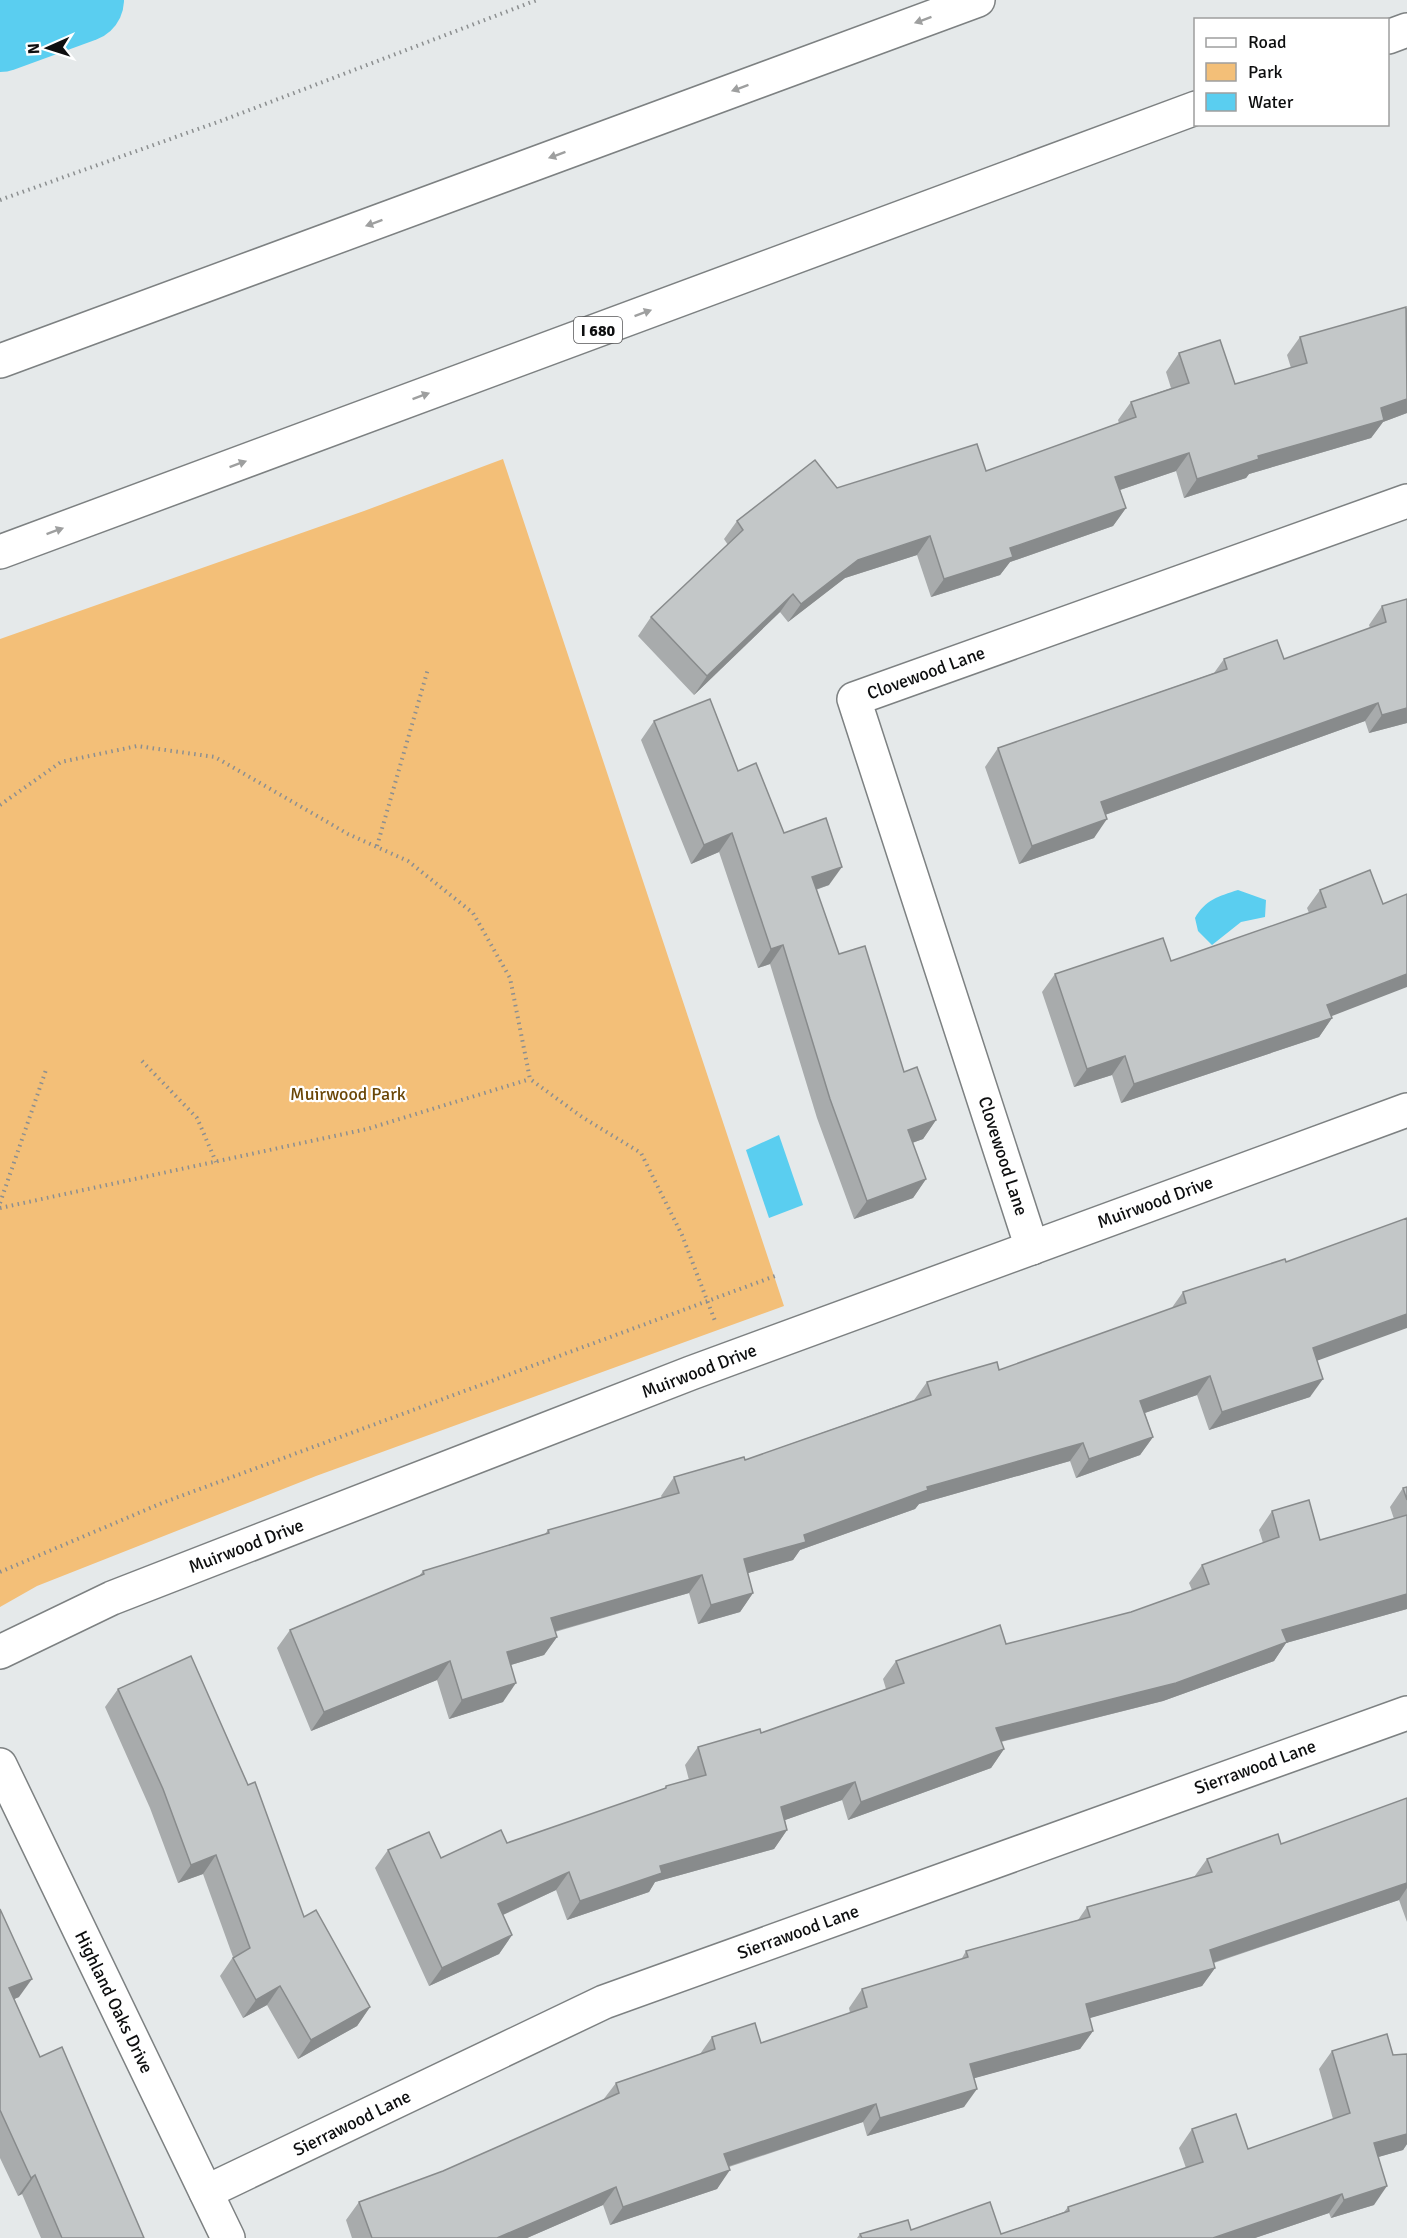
<svg xmlns="http://www.w3.org/2000/svg" width="1407" height="2238" font-family="Signika,sans-serif">
  <style>
    .green { fill: #f3bf78 }
    .water { fill: #5acef0 }
    .lines { fill: none; stroke-linecap: round; stroke-linejoin: round }
    .river { stroke: #5acef0; stroke-width: 84 }
    .minor-casing { stroke: #7d8182; stroke-width: 36 }
    .highway-casing { stroke: #7d8182; stroke-width: 36 }
    .path { stroke: #8c8f90; stroke-width: 4; stroke-dasharray: 1.5 4.5; stroke-linecap: butt }
    .minor { stroke: #fff; stroke-width: 33 }
    .highway { stroke: #fff; stroke-width: 33 }
    .wall { fill: #a8abac }
    .shaded-wall { fill: #888b8c }
    .building { fill: #c3c7c8; stroke: #888b8c; stroke-width: 1.5 }
    .oneway { fill: #9e9f9f }
    .labels { text-anchor: middle; stroke-width: 4.5; stroke-linejoin: round; paint-order: stroke }
    .shield { fill: #fff; stroke: #565657; stroke-width: 1.5 }
    .shield-label { font-size: 16px; font-weight: bold; fill: #0d0e0f }
    .street-label { font-size: 18px; fill: #0d0e0f; stroke: #fff }
    .park-label { font-size: 18px; fill: #6a4606; stroke: #fff }
  </style>
  <rect width="100%" height="100%" fill="#e5e9ea"/>
  <path class="green" d="M 503,459 L 784,1306 L 316,1476 L 37,1586 L 0,1607 L 0,639 L 364,511 Z"/>
  <g class="water">
    <path d="M 1238,890 L 1266,900 L 1265,917 L 1241,922 L 1212,945 L 1198,931 L 1195,918 C 1205,900 1219,896 1238,890 Z"/>
    <path d="M 779,1135 L 803,1205 L 769,1218 L 746,1150 Z"/>
  </g>
  <g class="lines">
    <path class="river" d="M 0,30 L 82,0"/>
    <defs>
      <g id="minor">
        <path d="M 1032,1248 L 854,699 L 1407,501"/>
        <path d="M 0,1652 L 112,1598 L 691,1373 L 1407,1110"/>
        <path d="M 0,1765 L 228,2238"/>
        <path d="M 206,2192 L 604,2002 L 1407,1713"/>
      </g>
      <g id="highway">
        <path d="M 1388,37 L 1407,30"/>
        <path d="M 0,361 L 978,0"/>
        <path d="M 0,552 L 1196,108"/>
      </g>
    </defs>
    <use href="#minor" class="minor-casing"/>
    <use href="#highway" class="highway-casing"/>
    <g class="path">
      <path d="M 0,200 L 226,119 L 537,0"/>
      <path d="M 0,805 L 61,762 L 137,746 L 215,757 L 348,834 L 408,861 L 473,913 L 510,978 L 530,1079 L 582,1117 L 641,1153 L 682,1235 L 715,1321"/>
      <path d="M 377,846 L 428,669"/>
      <path d="M 142,1061 L 197,1118 L 216,1162"/>
      <path d="M 0,1203 L 47,1067"/>
      <path d="M 0,1208 L 367,1129 L 530,1079"/>
      <path d="M 0,1572 L 162,1503 L 775,1276"/>
    </g>
    <use href="#minor" class="minor"/>
    <use href="#highway" class="highway"/>
  </g>
  <g class="wall">
    <path d="M 1407,308 L 1407,413 L 1383,422 L 1371,438 L 1249,474 L 1246,478 L 1184,498 L 1176,471 L 1120,490 L 1126,508 L 1113,526 L 1010,562 L 1000,575 L 931,597 L 917,555 L 845,578 L 788,622 L 780,612 L 694,695 L 638,636 L 651,617 L 728,545 L 724,539 L 737,521 L 837,488 L 986,471 L 1119,423 L 1118,420 L 1131,402 L 1171,388 L 1166,372 L 1179,353 L 1235,384 L 1291,368 L 1287,355 L 1300,337 Z"/>
    <path d="M 1407,599 L 1407,723 L 1369,733 L 1365,721 L 1105,815 L 1094,838 L 1019,864 L 985,767 L 998,748 L 1214,673 L 1224,659 L 1284,659 L 1370,628 L 1369,625 L 1382,606 Z"/>
    <path d="M 654,721 L 738,771 L 784,833 L 829,885 L 816,890 L 839,954 L 904,1072 L 936,1120 L 923,1139 L 912,1143 L 926,1179 L 913,1198 L 854,1219 L 817,1118 L 770,964 L 758,968 L 719,852 L 691,864 L 641,740 Z"/>
    <path d="M 1370,870 L 1331,1017 L 1332,1018 L 1319,1037 L 1121,1103 L 1112,1075 L 1074,1087 L 1042,992 L 1055,974 L 1171,961 L 1309,913 L 1307,908 L 1320,890 Z"/>
    <path d="M 1183,1292 L 1317,1361 L 1310,1397 L 1209,1430 L 1197,1395 L 1145,1413 L 1153,1437 L 1140,1455 L 1076,1478 L 1070,1461 L 919,1504 L 915,1509 L 800,1550 L 793,1560 L 748,1573 L 753,1593 L 740,1612 L 698,1624 L 689,1593 L 555,1632 L 557,1637 L 544,1655 L 511,1665 L 503,1702 L 449,1719 L 437,1680 L 311,1731 L 277,1648 L 290,1630 L 419,1576 L 423,1571 L 545,1534 L 548,1530 L 662,1498 L 661,1496 L 674,1477 L 745,1460 L 914,1400 L 927,1382 L 999,1370 L 1171,1309 Z"/>
    <path d="M 1407,1487 L 1407,1609 L 1286,1643 L 1274,1661 L 1163,1701 L 1001,1742 L 1004,1749 L 991,1768 L 848,1820 L 842,1800 L 785,1820 L 787,1830 L 774,1849 L 655,1882 L 649,1892 L 567,1920 L 556,1890 L 503,1915 L 512,1935 L 499,1954 L 429,1986 L 375,1868 L 388,1850 L 441,1858 L 507,1843 L 664,1789 L 666,1786 L 689,1780 L 685,1765 L 698,1747 L 761,1733 L 886,1689 L 883,1679 L 896,1661 L 1006,1644 L 1131,1612 L 1192,1590 L 1189,1583 L 1202,1565 L 1263,1543 L 1259,1530 L 1272,1511 L 1320,1540 L 1394,1519 L 1390,1507 L 1403,1488 Z"/>
    <path d="M 118,1689 L 304,1917 L 370,2007 L 357,2026 L 298,2059 L 267,2005 L 243,2018 L 220,1976 L 233,1957 L 203,1874 L 178,1883 L 150,1808 L 105,1707 Z"/>
    <path d="M 1407,1798 L 1407,1922 L 1399,1900 L 1214,1963 L 1215,1968 L 1202,1986 L 1089,2018 L 1093,2031 L 1080,2049 L 974,2078 L 964,2107 L 867,2136 L 863,2122 L 729,2167 L 717,2189 L 610,2225 L 603,2205 L 527,2238 L 352,2238 L 346,2220 L 359,2202 L 443,2171 L 603,2100 L 616,2083 L 700,2054 L 712,2037 L 761,2043 L 850,2013 L 849,2008 L 862,1989 L 961,1960 L 966,1951 L 1078,1920 L 1087,1907 L 1194,1877 L 1207,1859 L 1281,1844 Z"/>
    <path d="M 0,1909 L 19,1997 L 14,1999 L 40,2057 L 144,2238 L 41,2238 L 22,2194 L 18,2196 L 0,2158 Z"/>
    <path d="M 1332,2051 L 1393,2055 L 1407,2054 L 1407,2144 L 1403,2150 L 1378,2157 L 1374,2205 L 1331,2218 L 1329,2213 L 1255,2238 L 857,2238 L 860,2234 L 911,2230 L 1001,2234 L 1064,2212 L 1068,2207 L 1186,2168 L 1179,2148 L 1192,2129 L 1248,2149 L 1333,2119 L 1319,2069 Z"/>
  </g>
  <g class="shaded-wall">
    <path d="M 1407,399 L 1407,413 L 1383,422 L 1371,438 L 1249,474 L 1246,478 L 1184,498 L 1197,479 L 1381,408 Z"/>
    <path d="M 1189,453 L 1176,471 L 1102,496 L 1115,477 Z"/>
    <path d="M 1126,508 L 1113,526 L 1010,562 L 1000,575 L 931,597 L 944,579 L 1010,548 Z"/>
    <path d="M 930,536 L 917,555 L 845,578 L 788,622 L 801,604 L 858,560 Z"/>
    <path d="M 793,594 L 780,612 L 694,695 L 707,676 Z"/>
    <path d="M 1378,703 L 1365,721 L 1088,821 L 1101,802 Z"/>
    <path d="M 1407,708 L 1407,723 L 1369,733 L 1382,715 Z"/>
    <path d="M 1107,819 L 1094,838 L 1019,864 L 1032,846 Z"/>
    <path d="M 732,833 L 719,852 L 691,864 L 704,845 Z"/>
    <path d="M 842,867 L 829,885 L 799,895 L 812,877 Z"/>
    <path d="M 783,945 L 770,964 L 758,968 L 771,949 Z"/>
    <path d="M 1407,974 L 1407,987 L 1314,1023 L 1327,1005 Z"/>
    <path d="M 1332,1018 L 1319,1037 L 1121,1103 L 1134,1084 Z"/>
    <path d="M 1125,1056 L 1112,1075 L 1074,1087 L 1087,1069 Z"/>
    <path d="M 936,1120 L 923,1139 L 895,1149 L 908,1130 Z"/>
    <path d="M 926,1179 L 913,1198 L 854,1219 L 867,1201 Z"/>
    <path d="M 1407,1314 L 1407,1328 L 1300,1367 L 1313,1348 Z"/>
    <path d="M 1210,1376 L 1197,1395 L 1127,1419 L 1140,1401 Z"/>
    <path d="M 1323,1379 L 1310,1397 L 1209,1430 L 1222,1412 Z"/>
    <path d="M 1153,1437 L 1140,1455 L 1076,1478 L 1089,1459 Z"/>
    <path d="M 1083,1443 L 1070,1461 L 919,1504 L 915,1509 L 800,1550 L 793,1560 L 731,1578 L 744,1559 L 804,1535 L 927,1487 Z"/>
    <path d="M 702,1575 L 689,1593 L 538,1636 L 551,1618 Z"/>
    <path d="M 753,1593 L 740,1612 L 698,1624 L 711,1605 Z"/>
    <path d="M 1407,1594 L 1407,1609 L 1286,1643 L 1274,1661 L 1163,1701 L 983,1746 L 996,1728 L 1282,1630 Z"/>
    <path d="M 557,1637 L 544,1655 L 494,1670 L 507,1652 Z"/>
    <path d="M 450,1661 L 437,1680 L 311,1731 L 324,1712 Z"/>
    <path d="M 516,1683 L 503,1702 L 449,1719 L 462,1700 Z"/>
    <path d="M 1004,1749 L 991,1768 L 848,1820 L 861,1802 Z"/>
    <path d="M 855,1782 L 842,1800 L 768,1826 L 781,1807 Z"/>
    <path d="M 787,1830 L 774,1849 L 655,1882 L 649,1892 L 567,1920 L 580,1901 L 660,1866 Z"/>
    <path d="M 216,1855 L 203,1874 L 178,1883 L 191,1865 Z"/>
    <path d="M 569,1872 L 556,1890 L 485,1923 L 498,1904 Z"/>
    <path d="M 1407,1883 L 1407,1888 L 1399,1900 L 1197,1968 L 1210,1950 Z"/>
    <path d="M 512,1935 L 499,1954 L 429,1986 L 442,1968 Z"/>
    <path d="M 1215,1968 L 1202,1986 L 1073,2023 L 1086,2004 Z"/>
    <path d="M 32,1979 L 19,1997 L 0,2005 L 9,1988 Z"/>
    <path d="M 280,1986 L 267,2005 L 243,2018 L 256,2000 Z"/>
    <path d="M 370,2007 L 357,2026 L 298,2059 L 311,2040 Z"/>
    <path d="M 1093,2031 L 1080,2049 L 957,2083 L 970,2064 Z"/>
    <path d="M 977,2089 L 964,2107 L 867,2136 L 880,2118 Z"/>
    <path d="M 876,2104 L 863,2122 L 711,2172 L 724,2154 Z"/>
    <path d="M 1407,2134 L 1407,2144 L 1403,2150 L 1361,2162 L 1374,2143 Z"/>
    <path d="M 730,2170 L 717,2189 L 610,2225 L 623,2207 Z"/>
    <path d="M 35,2175 L 22,2194 L 18,2196 L 31,2178 Z"/>
    <path d="M 1387,2186 L 1374,2205 L 1331,2218 L 1344,2200 Z"/>
    <path d="M 616,2187 L 603,2205 L 527,2238 L 497,2238 Z"/>
    <path d="M 1342,2194 L 1329,2213 L 1255,2238 L 1213,2238 Z"/>
  </g>
  <g class="building">
    <path d="M 1406,307 L 1407,399 L 1381,408 L 1384,420 L 1258,456 L 1259,459 L 1197,479 L 1189,453 L 1115,477 L 1126,508 L 1010,548 L 1013,557 L 944,579 L 930,536 L 858,560 L 801,604 L 793,594 L 707,676 L 651,617 L 743,530 L 737,521 L 815,460 L 837,488 L 977,444 L 986,471 L 1136,417 L 1131,402 L 1189,383 L 1179,353 L 1220,340 L 1235,384 L 1307,363 L 1300,337 Z"/>
    <path d="M 1407,599 L 1407,708 L 1382,715 L 1378,703 L 1101,802 L 1107,819 L 1032,846 L 998,748 L 1227,669 L 1224,659 L 1277,640 L 1284,659 L 1386,622 L 1382,606 Z"/>
    <path d="M 710,699 L 738,771 L 756,763 L 784,833 L 826,818 L 842,867 L 812,877 L 839,954 L 865,946 L 904,1072 L 917,1067 L 936,1120 L 908,1130 L 926,1179 L 867,1201 L 830,1099 L 783,945 L 771,949 L 732,833 L 704,845 L 654,721 Z"/>
    <path d="M 1370,870 L 1383,904 L 1407,894 L 1407,974 L 1327,1005 L 1332,1018 L 1134,1084 L 1125,1056 L 1087,1069 L 1055,974 L 1163,938 L 1171,961 L 1326,907 L 1320,890 Z"/>
    <path d="M 1407,1218 L 1407,1314 L 1313,1348 L 1323,1379 L 1222,1412 L 1210,1376 L 1140,1401 L 1153,1437 L 1089,1459 L 1083,1443 L 927,1487 L 928,1490 L 804,1535 L 806,1542 L 744,1559 L 753,1593 L 711,1605 L 702,1575 L 551,1618 L 557,1637 L 507,1652 L 516,1683 L 462,1700 L 450,1661 L 324,1712 L 290,1630 L 424,1574 L 423,1571 L 549,1533 L 548,1530 L 679,1493 L 674,1477 L 744,1457 L 745,1460 L 931,1395 L 927,1382 L 997,1362 L 999,1370 L 1186,1303 L 1183,1292 L 1285,1259 L 1286,1262 Z"/>
    <path d="M 1407,1487 L 1407,1500 L 1403,1488 Z"/>
    <path d="M 1309,1500 L 1320,1540 L 1407,1515 L 1407,1594 L 1282,1630 L 1287,1642 L 1176,1683 L 996,1728 L 1004,1749 L 861,1802 L 855,1782 L 781,1807 L 787,1830 L 660,1866 L 662,1873 L 580,1901 L 569,1872 L 498,1904 L 512,1935 L 442,1968 L 388,1850 L 429,1832 L 441,1858 L 501,1830 L 507,1843 L 666,1788 L 666,1786 L 706,1775 L 698,1747 L 760,1729 L 761,1733 L 904,1683 L 896,1661 L 1000,1625 L 1006,1644 L 1131,1612 L 1209,1584 L 1202,1565 L 1279,1537 L 1272,1511 Z"/>
    <path d="M 191,1656 L 248,1785 L 255,1782 L 304,1917 L 316,1910 L 370,2007 L 311,2040 L 280,1986 L 256,2000 L 233,1958 L 250,1948 L 216,1855 L 191,1865 L 163,1789 L 118,1689 Z"/>
    <path d="M 1407,1798 L 1407,1883 L 1210,1950 L 1215,1968 L 1086,2004 L 1093,2031 L 970,2064 L 977,2089 L 880,2118 L 876,2104 L 724,2154 L 730,2170 L 623,2207 L 616,2187 L 497,2238 L 372,2238 L 359,2202 L 443,2171 L 619,2093 L 616,2083 L 715,2049 L 712,2037 L 755,2023 L 761,2043 L 867,2007 L 862,1989 L 968,1957 L 966,1951 L 1090,1917 L 1087,1907 L 1212,1872 L 1207,1859 L 1278,1834 L 1281,1844 Z"/>
    <path d="M 0,1909 L 32,1979 L 9,1988 L 40,2057 L 62,2047 L 144,2238 L 62,2238 L 35,2175 L 31,2178 L 0,2110 Z"/>
    <path d="M 1387,2034 L 1393,2055 L 1407,2054 L 1407,2134 L 1374,2143 L 1387,2186 L 1344,2200 L 1342,2194 L 1213,2238 L 862,2238 L 860,2234 L 908,2220 L 911,2230 L 990,2202 L 1001,2234 L 1069,2211 L 1068,2207 L 1203,2162 L 1192,2129 L 1236,2114 L 1248,2149 L 1350,2113 L 1332,2051 Z"/>
  </g>
  <defs><path id="oneway-solid" d="M-6-.8H1V-3.2L6.5 0L1 3.2V.8H-6Z" transform="scale(1.5)"/></defs>
  <g class="oneway">
    <use href="#oneway-solid" transform="translate(923 20) rotate(160)"/>
    <use href="#oneway-solid" transform="translate(740 88) rotate(160)"/>
    <use href="#oneway-solid" transform="translate(557 155) rotate(160)"/>
    <use href="#oneway-solid" transform="translate(374 223) rotate(160)"/>
    <use href="#oneway-solid" transform="translate(643 313) rotate(-20)"/>
    <use href="#oneway-solid" transform="translate(421 396) rotate(-20)"/>
    <use href="#oneway-solid" transform="translate(238 464) rotate(-20)"/>
    <use href="#oneway-solid" transform="translate(55 531) rotate(-20)"/>
  </g>
  <g class="labels">
    <rect class="shield" x="574" y="317" width="48" height="26" rx="4.5"/>
    <g class="shield-label">
      <text x="598" y="336">I 680</text>
    </g>
    <g class="street-label">
      <text transform="translate(926 673) rotate(-20)" y="6">Clovewood Lane</text>
      <text transform="translate(1003 1156) rotate(72)" y="6">Clovewood Lane</text>
      <text transform="translate(1155 1202) rotate(-20)" y="6">Muirwood Drive</text>
      <text transform="translate(699 1371) rotate(-21)" y="6">Muirwood Drive</text>
      <text transform="translate(246 1546) rotate(-21)" y="6">Muirwood Drive</text>
      <text transform="translate(1255 1767) rotate(-20)" y="6">Sierrawood Lane</text>
      <text transform="translate(798 1932) rotate(-20)" y="6">Sierrawood Lane</text>
      <text transform="translate(114 2002) rotate(64)" y="6">Highland Oaks Drive</text>
      <text transform="translate(352 2123) rotate(-26)" y="6">Sierrawood Lane</text>
    </g>
    <g class="park-label">
      <text x="348" y="1100">Muirwood Park</text>
    </g>
  </g>
  <rect x="1194" y="18" width="195" height="108" fill="#ffffff" stroke="#9e9f9f" stroke-width="1.5"/>
  <rect x="1206" y="38" width="30" height="9" fill="#ffffff" stroke="#9e9f9f" stroke-width="1.5"/>
  <text x="1248" y="48" font-size="18" fill="#0d0e0f">Road</text>
  <rect x="1206" y="63" width="30" height="18" fill="#f3bf78" stroke="#9e9f9f" stroke-width="1.5"/>
  <text x="1248" y="78" font-size="18" fill="#0d0e0f">Park</text>
  <rect x="1206" y="93" width="30" height="18" fill="#5acef0" stroke="#9e9f9f" stroke-width="1.5"/>
  <text x="1248" y="108" font-size="18" fill="#0d0e0f">Water</text>
  <g transform="translate(48 48) rotate(267)" stroke="#ffffff" stroke-width="4.5" paint-order="stroke">
  <path d="M0-4.5L10 22L0 15L-10 22Z" fill="#0d0e0f"/>
  <text y="-9" font-size="16" font-weight="bold" text-anchor="middle" fill="#0d0e0f">N</text>
  </g>
</svg>
